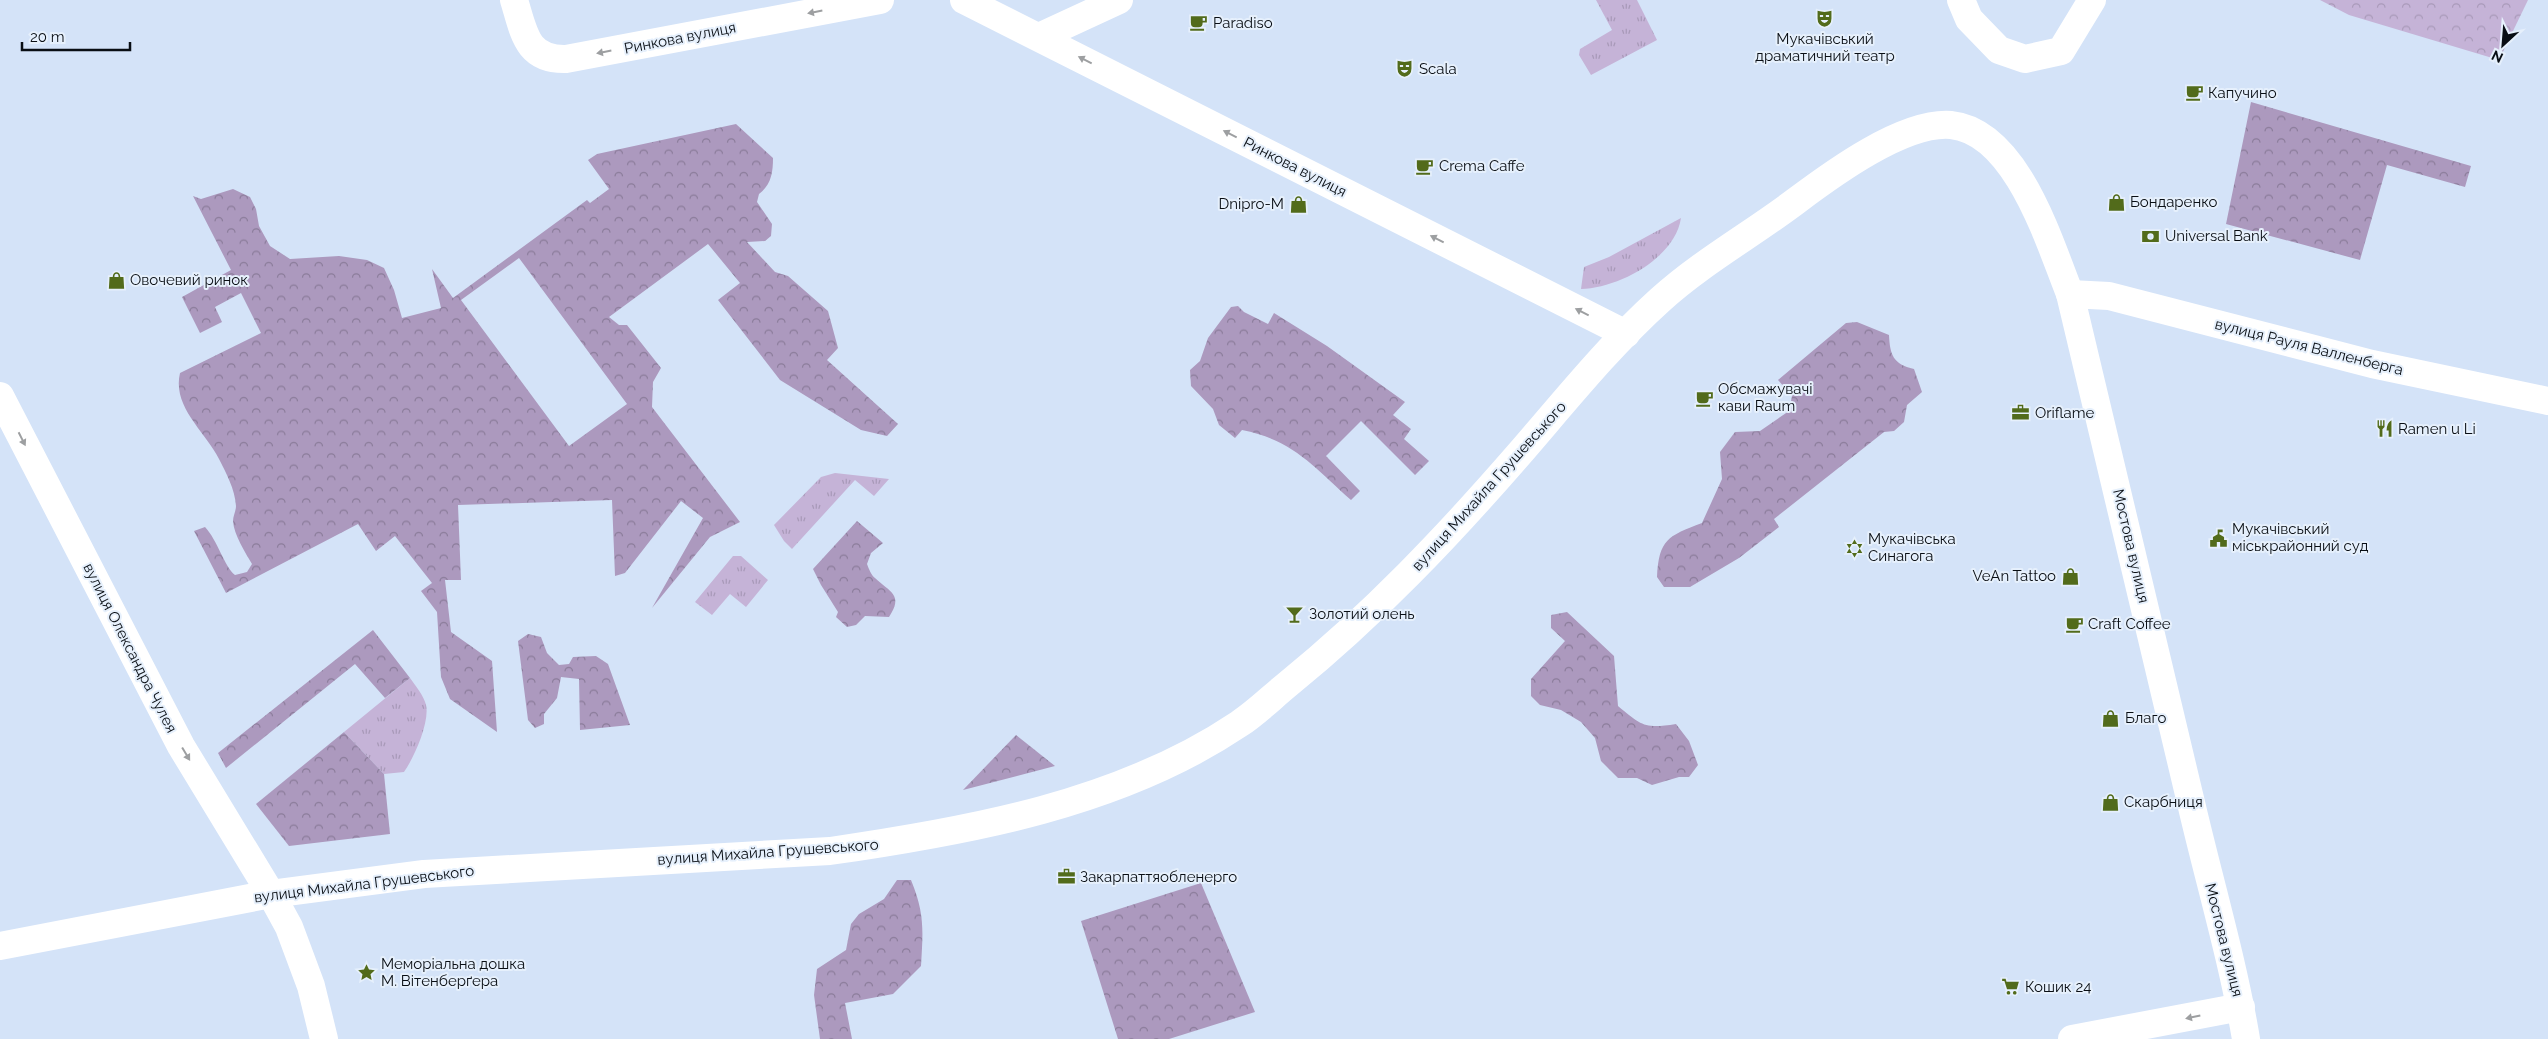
<svg xmlns="http://www.w3.org/2000/svg" width="2548" height="1039" font-family="Raleway,sans-serif">
  <style>
    .grass { fill: url(#grass-tufts) }
    .forest { fill: url(#forest-crowns); fill-rule: evenodd }
    .park { fill: url(#park-crowns) }
    .lines { fill: none; stroke-linecap: round; stroke-linejoin: round }
    .street { stroke: #fff; stroke-width: 28 }
    .secondary { stroke: #fff; stroke-width: 28 }
    .oneway { fill: #9d9fa1 }
    .labels { text-anchor: middle; stroke-width: 4; stroke-linejoin: round; paint-order: stroke }
    .poi-label { font-size: 15px; fill: #090e14; stroke: #e6f0fc; text-anchor: start }
    .street-label { font-size: 15px; fill: #090e14; stroke: #e6f0fc }
  </style>
  <defs>
    <pattern id="grass-tufts" width="24" height="20" patternUnits="userSpaceOnUse" patternTransform="scale(1.25)"><rect width="24" height="20" fill="#c5b3d7"/><path d="M3 7l-1-3M5 7V3M7 7l1-3M15 17l-1-3M17 17v-4M19 17l1-3" fill="none" stroke="#a899b8"/></pattern>
    <pattern id="forest-crowns" width="20" height="18" patternUnits="userSpaceOnUse" patternTransform="scale(1.25)"><rect width="20" height="18" fill="#ac99be"/><path d="M2 6a3 3 0 1 1 6 0M12 15a3 3 0 1 1 6 0" fill="none" stroke="#8a7b99"/></pattern>
    <pattern id="park-crowns" width="20" height="18" patternUnits="userSpaceOnUse" patternTransform="scale(1.25)"><rect width="20" height="18" fill="#c5b3d7"/><path d="M2 6a3 3 0 1 1 6 0M12 15a3 3 0 1 1 6 0" fill="none" stroke="#a899b8"/></pattern>
  </defs>
  <rect width="100%" height="100%" fill="#d4e3f8"/>
  <g class="grass">
    <path d="M 1596,0 L 1637,0 L 1657,40 L 1591,75 L 1579,55 L 1580,49 L 1612,30 Z"/>
    <path d="M 1681,218 C 1675,258 1619,288 1581,289 L 1584,267 L 1609,257 Z"/>
    <path d="M 835,473 L 889,479 L 874,496 L 855,480 L 792,549 L 784,541 L 774,525 L 821,477 Z"/>
    <path d="M 733,556 L 741,556 L 768,580 L 746,607 L 730,594 L 712,615 L 695,602 Z"/>
    <path d="M 410,678 C 415,685 424,696 426,705 C 430,722 414,758 404,772 L 384,774 L 344,732 Z"/>
  </g>
  <g class="forest">
    <path d="M 2251,102 L 2471,166 L 2465,187 L 2387,165 L 2360,260 L 2226,224 Z"/>
    <path d="M 736,124 L 773,158 C 773,173 771,185 759,194 L 757,202 L 772,224 L 771,236 L 765,241 L 747,242 L 775,272 L 788,276 L 828,311 L 838,348 L 827,360 L 898,424 L 887,436 L 861,430 L 780,380 L 718,300 L 740,283 L 708,244 L 609,317 L 619,325 L 627,325 L 661,368 L 653,382 L 652,407 L 740,522 L 710,537 L 652,608 L 703,518 L 681,501 L 625,573 L 615,576 L 612,500 L 458,505 L 461,580 L 445,580 L 451,632 L 492,661 L 497,732 L 450,699 L 441,677 L 437,612 L 421,591 L 432,583 L 395,536 L 376,551 L 358,524 L 226,593 L 194,531 L 205,527 C 218,541 224,566 235,575 L 247,572 L 252,564 C 245,552 234,535 233,521 C 233,516 236,511 236,506 C 235,489 226,473 219,459 C 205,431 172,407 180,373 L 261,333 L 241,293 L 215,307 L 222,322 L 200,333 L 182,297 L 231,270 L 193,196 L 201,199 L 233,189 L 250,197 L 256,209 L 259,226 L 270,246 L 290,259 L 339,256 L 367,260 L 384,268 L 394,290 L 402,318 L 441,308 L 432,269 L 453,298 L 587,200 L 590,203 L 609,189 L 588,160 L 597,154 ZM 519,258 L 627,404 L 569,446 L 461,300 Z"/>
    <path d="M 1238,306 L 1244,312 L 1268,324 L 1274,313 L 1327,346 L 1405,402 L 1393,415 L 1411,429 L 1404,439 L 1429,461 L 1415,475 L 1361,421 L 1326,456 L 1360,491 L 1351,500 C 1314,467 1293,440 1242,430 L 1235,438 L 1219,425 L 1213,409 L 1191,386 L 1190,370 L 1200,361 L 1208,338 L 1231,307 Z"/>
    <path d="M 1857,322 L 1889,335 C 1890,355 1893,364 1914,369 L 1922,392 L 1907,405 L 1904,422 L 1894,431 L 1884,432 L 1774,519 L 1779,527 L 1739,558 L 1690,587 L 1664,587 L 1657,577 C 1659,539 1668,536 1702,523 L 1722,479 L 1720,452 L 1735,432 L 1760,431 L 1789,411 L 1792,396 L 1778,380 L 1846,323 Z"/>
    <path d="M 857,521 L 883,543 L 871,553 L 867,564 C 869,569 871,575 875,578 C 890,592 904,595 889,617 L 865,616 L 856,625 L 847,627 L 836,617 L 838,612 L 821,585 L 813,569 Z"/>
    <path d="M 1567,612 L 1614,656 L 1618,706 C 1642,726 1645,729 1676,724 L 1689,741 L 1698,765 L 1689,777 L 1679,777 L 1652,785 L 1637,778 L 1618,778 L 1601,761 L 1595,738 L 1581,722 L 1561,710 L 1540,705 L 1531,696 L 1531,679 L 1565,641 L 1551,628 L 1551,615 Z"/>
    <path d="M 373,630 L 410,678 L 385,698 L 355,664 L 226,768 L 218,753 Z"/>
    <path d="M 528,634 L 541,637 L 547,653 L 559,665 L 569,664 L 573,657 L 596,656 L 608,664 L 630,725 L 580,730 L 579,679 L 561,677 L 557,698 L 544,714 L 544,724 L 535,728 L 528,720 L 518,641 Z"/>
    <path d="M 344,732 L 384,774 L 390,834 L 289,846 L 256,804 Z"/>
    <path d="M 1016,735 L 1055,766 L 963,790 Z"/>
    <path d="M 897,880 L 911,880 C 925,914 923,931 921,966 L 893,994 L 845,1003 L 852,1039 L 820,1039 L 814,995 L 817,969 L 846,950 L 851,924 L 859,914 L 884,899 Z"/>
    <path d="M 1201,883 L 1255,1012 L 1169,1039 L 1118,1039 L 1081,921 Z"/>
  </g>
  <path class="park" d="M 2320,0 L 2528,0 L 2499,60 L 2349,15 Z"/>
  <g class="lines">
    <g class="street">
      <path d="M 514,0 C 524,32 526,60 566,59 L 880,0"/>
      <path d="M 964,0 L 1626,334"/>
      <path d="M 1961,0 L 1969,19 L 1999,50 L 2025,59 L 2061,51 L 2092,0"/>
      <path d="M 1039,37 L 1119,0"/>
      <path d="M 0,396 L 181,746 L 271,894 L 289,927 L 311,986 L 324,1039"/>
      <path d="M 0,946 L 271,894 L 424,874 L 830,851 C 969,831 1120,804 1239,724 C 1256,713 1272,697 1288,684 C 1373,615 1448,536 1520,453 C 1565,401 1609,346 1660,300 C 1702,262 1751,235 1796,201 C 1832,174 1904,121 1951,125 C 2017,132 2049,242 2070,294"/>
      <path d="M 2072,1039 L 2241,1007"/>
    </g>
    <path class="secondary" d="M 2246,1039 C 2233,961 2210,884 2192,807 C 2152,636 2112,465 2070,294 L 2109,296 L 2372,364 L 2548,401"/>
  </g>
  <defs><path id="oneway-solid" d="M-6-.8H1V-3.2L6.5 0L1 3.2V.8H-6Z" transform="scale(1.25)"/></defs>
  <g class="oneway">
    <use href="#oneway-solid" transform="translate(815 12) rotate(169)"/>
    <use href="#oneway-solid" transform="translate(604 52) rotate(169)"/>
    <use href="#oneway-solid" transform="translate(1085 60) rotate(-153)"/>
    <use href="#oneway-solid" transform="translate(1230 134) rotate(-153)"/>
    <use href="#oneway-solid" transform="translate(1437 239) rotate(-153)"/>
    <use href="#oneway-solid" transform="translate(1582 312) rotate(-153)"/>
    <use href="#oneway-solid" transform="translate(22 439) rotate(63)"/>
    <use href="#oneway-solid" transform="translate(186 754) rotate(59)"/>
    <use href="#oneway-solid" transform="translate(2193 1017) rotate(168)"/>
  </g>
  <defs>
    <symbol id="theatre-bare" viewBox="-9 -9 18 18"><path d="M-5-5.5Q0-4 5-5.5V0Q5 5 0 6Q-5 5-5 0ZM-3.3-2.5H-1v1.5H-3.3ZM1-2.5H3.3v1.5H1ZM-2.8 1Q0 5.5 2.8 1Z" fill="#526b1b" stroke="#e6f0fc" stroke-width="2.5" paint-order="stroke"/></symbol>
    <symbol id="cafe-bare" viewBox="-9 -9 18 18"><path d="M-5.5-4.5H6V0H3Q3 3.5 0 3.5H-2.5Q-5.5 3.5-5.5 0ZM3-3.2v2h1.7v-2ZM-6 4.5H4V6H-6Z" fill="#526b1b" stroke="#e6f0fc" stroke-width="2.5" paint-order="stroke"/></symbol>
    <symbol id="shop-bare" viewBox="-9 -9 18 18"><path d="M-5-2.5h2.3a2.7 3.5 0 0 1 5.4 0H5L5.5 6h-11ZM-1.5-2.5h3a1.5 2.3 0 0 0-3 0Z" fill="#526b1b" stroke="#e6f0fc" stroke-width="2.5" paint-order="stroke"/></symbol>
    <symbol id="bank-bare" viewBox="-9 -9 18 18"><path d="M-6-4H6V4H-6ZM0-2.3a2.3 2.3 0 1 0 0 4.6a2.3 2.3 0 1 0 0-4.6Z" fill="#526b1b" stroke="#e6f0fc" stroke-width="2.5" paint-order="stroke"/></symbol>
    <symbol id="office-bare" viewBox="-9 -9 18 18"><path d="M-6-3h4V-5.5h4V-3h4V5H-6ZM-1-4.5V-3h2v-1.5ZM-6 0V1H6V0Z" fill="#526b1b" stroke="#e6f0fc" stroke-width="2.5" paint-order="stroke"/></symbol>
    <symbol id="restaurant-bare" viewBox="-9 -9 18 18"><path d="M-5-6h1v4h1v-4h1v4h1v-4h1v5L-1.5 .5V6h-2V.5L-5-1ZM5-6V6H3V1.5H1.5Q1.5-4 5-6Z" fill="#526b1b" stroke="#e6f0fc" stroke-width="2.5" paint-order="stroke"/></symbol>
    <symbol id="civic-bare" viewBox="-9 -9 18 18"><path d="M-.6-6.5H3V-4.5H.6V-3L4-1V1h2V6H-6V1h2V-1L-.6-3ZM-1.2 2.5V6h2.4V2.5Z" fill="#526b1b" stroke="#e6f0fc" stroke-width="2.5" paint-order="stroke"/></symbol>
    <symbol id="synagogue-bare" viewBox="-9 -9 18 18"><path d="M0-6.5L5.6 3.2H-5.6ZM0 6.5L5.6-3.2H-5.6Z" fill="#526b1b" stroke="#e6f0fc" stroke-width="2.5" paint-order="stroke"/></symbol>
    <symbol id="bar-bare" viewBox="-9 -9 18 18"><path d="M-6-5H6L.8 .8V4.5H3.5V6h-7V4.5H-.8V.8Z" fill="#526b1b" stroke="#e6f0fc" stroke-width="2.5" paint-order="stroke"/></symbol>
    <symbol id="sight-bare" viewBox="-9 -9 18 18"><path d="M0-6L1.8-2.2L6-1.7L2.9 1.2L3.7 5.4L0 3.3L-3.7 5.4L-2.9 1.2L-6-1.7L-1.8-2.2Z" fill="#526b1b" stroke="#e6f0fc" stroke-width="2.5" paint-order="stroke"/></symbol>
    <symbol id="supermarket-bare" viewBox="-9 -9 18 18"><path d="M-6-5.5h2.5l.6 2H6L4.5 2H-2.5L-4.4-4H-6ZM-1.5 3.2a1.3 1.3 0 1 0 .1 0ZM3 3.2a1.3 1.3 0 1 0 .1 0Z" fill="#526b1b" stroke="#e6f0fc" stroke-width="2.5" paint-order="stroke"/></symbol>
  </defs>
  <g fill-rule="evenodd">
    <use href="#theatre-bare" x="1812" y="6" width="25" height="25"/>
    <use href="#cafe-bare" x="1186" y="10" width="25" height="25"/>
    <use href="#theatre-bare" x="1392" y="56" width="25" height="25"/>
    <use href="#cafe-bare" x="2182" y="80" width="25" height="25"/>
    <use href="#cafe-bare" x="1412" y="154" width="25" height="25"/>
    <use href="#shop-bare" x="2104" y="190" width="25" height="25"/>
    <use href="#shop-bare" x="1286" y="192" width="25" height="25"/>
    <use href="#bank-bare" x="2138" y="224" width="25" height="25"/>
    <use href="#shop-bare" x="104" y="268" width="25" height="25"/>
    <use href="#cafe-bare" x="1692" y="386" width="25" height="25"/>
    <use href="#office-bare" x="2008" y="400" width="25" height="25"/>
    <use href="#restaurant-bare" x="2372" y="416" width="25" height="25"/>
    <use href="#civic-bare" x="2206" y="526" width="25" height="25"/>
    <use href="#synagogue-bare" x="1842" y="536" width="25" height="25"/>
    <use href="#shop-bare" x="2058" y="564" width="25" height="25"/>
    <use href="#bar-bare" x="1282" y="602" width="25" height="25"/>
    <use href="#cafe-bare" x="2062" y="612" width="25" height="25"/>
    <use href="#shop-bare" x="2098" y="706" width="25" height="25"/>
    <use href="#shop-bare" x="2098" y="790" width="25" height="25"/>
    <use href="#office-bare" x="1054" y="864" width="25" height="25"/>
    <use href="#sight-bare" x="354" y="960" width="25" height="25"/>
    <use href="#supermarket-bare" x="1998" y="974" width="25" height="25"/>
  </g>
  <g class="labels">
    <g class="poi-label">
      <text x="1213" y="28">Paradiso</text>
      <text x="1825" y="44" text-anchor="middle">Мукачівський<tspan x="1825" dy="17">драматичний театр</tspan></text>
      <text x="1419" y="74">Scala</text>
      <text x="2208" y="98">Капучино</text>
      <text x="1439" y="171">Crema Caffe</text>
      <text x="2130" y="207">Бондаренко</text>
      <text x="1284" y="209" text-anchor="end">Dnipro-M</text>
      <text x="2165" y="241">Universal Bank</text>
      <text x="130" y="285">Овочевий ринок</text>
      <text x="1718" y="394">Обсмажувачі<tspan x="1718" dy="17">кави Raum</tspan></text>
      <text x="2035" y="418">Oriflame</text>
      <text x="2398" y="434">Ramen u Li</text>
      <text x="2232" y="534">Мукачівський<tspan x="2232" dy="17">міськрайонний суд</tspan></text>
      <text x="1868" y="544">Мукачівська<tspan x="1868" dy="17">Синагога</tspan></text>
      <text x="2056" y="581" text-anchor="end">VeAn Tattoo</text>
      <text x="1309" y="619">Золотий олень</text>
      <text x="2088" y="629">Craft Coffee</text>
      <text x="2125" y="723">Благо</text>
      <text x="2124" y="807">Скарбниця</text>
      <text x="1080" y="882">Закарпаттяобленерго</text>
      <text x="381" y="969">Меморіальна дошка<tspan x="381" dy="17">М. Вітенберґера</tspan></text>
      <text x="2025" y="992">Кошик 24</text>
    </g>
    <g class="street-label">
      <text transform="translate(680 38) rotate(-11)" y="5">Ринкова вулиця</text>
      <text transform="translate(1295 167) rotate(27)" y="5">Ринкова вулиця</text>
      <text transform="translate(2309 347) rotate(14)" y="5">вулиця Рауля Валленберга</text>
      <text transform="translate(1489 486) rotate(-48)" y="5">вулиця Михайла Грушевського</text>
      <text transform="translate(2131 546) rotate(77)" y="5">Мостова вулиця</text>
      <text transform="translate(130 648) rotate(63)" y="5">вулиця Олександра Чулея</text>
      <text transform="translate(768 852) rotate(-4)" y="5">вулиця Михайла Грушевського</text>
      <text transform="translate(364 884) rotate(-7)" y="5">вулиця Михайла Грушевського</text>
      <text transform="translate(2224 940) rotate(76)" y="5">Мостова вулиця</text>
    </g>
  </g>
  <g transform="translate(2503 45) rotate(206)" stroke="#e6f0fc" stroke-width="4" paint-order="stroke">
  <path d="M0-4L9 19L0 12L-9 19Z" fill="#090e14"/>
  <text y="-8" font-size="14" font-weight="bold" text-anchor="middle" fill="#090e14">N</text>
  </g>
  <path d="M22 42v8h108v-8" fill="none" stroke="#090e14" stroke-width="2.5"/>
  <text x="30" y="42" font-size="15" fill="#090e14" stroke="#e6f0fc" stroke-width="4" paint-order="stroke">20 m</text>
</svg>
